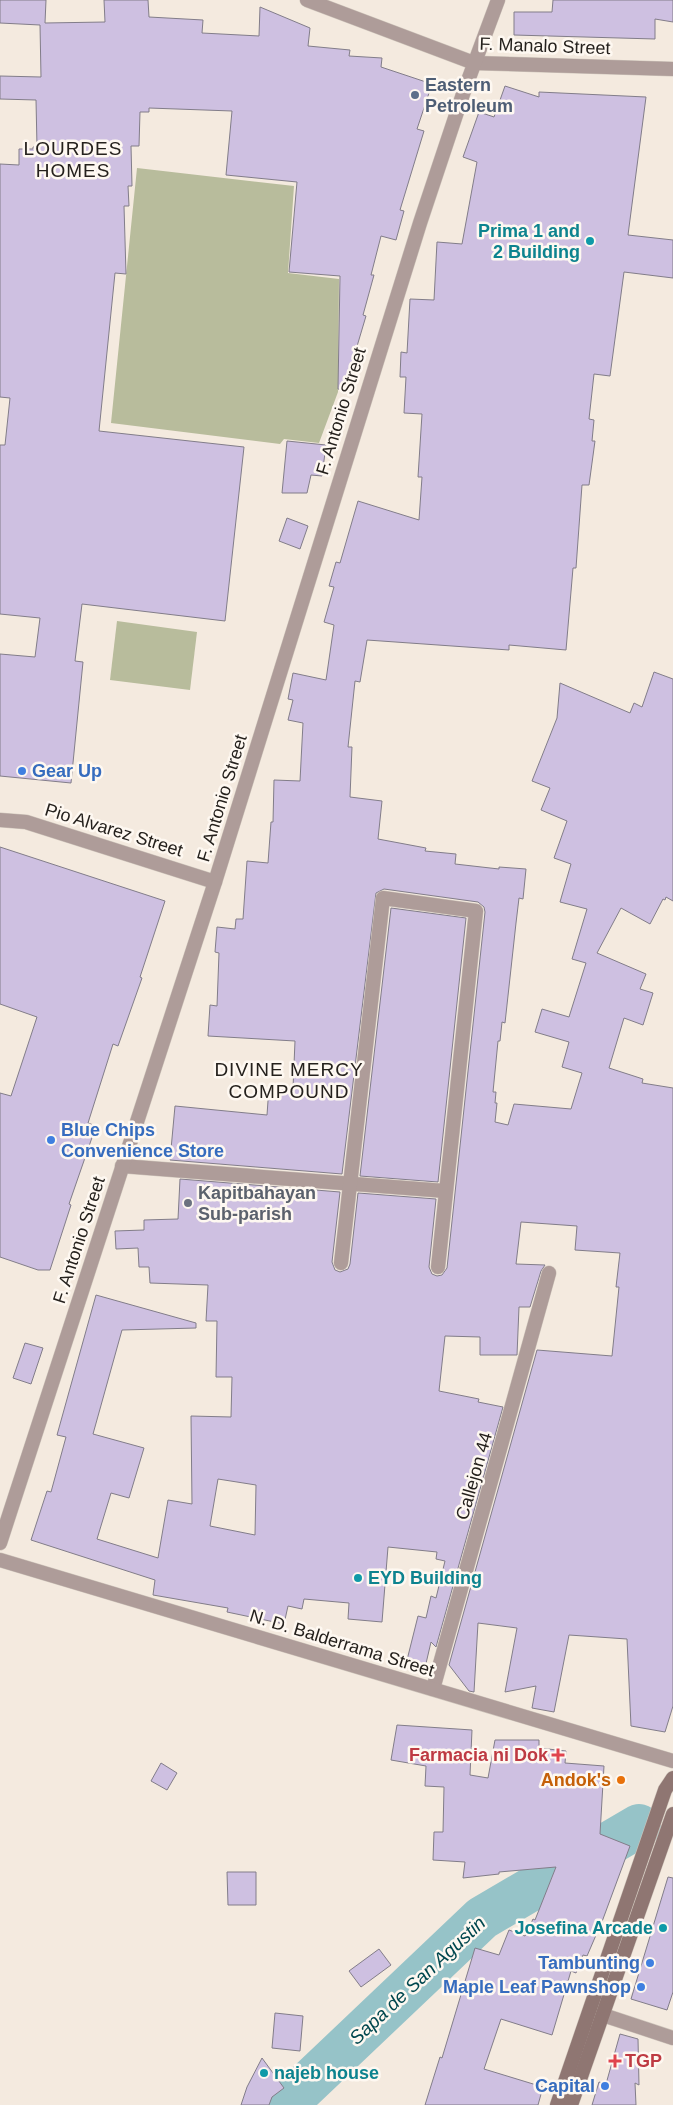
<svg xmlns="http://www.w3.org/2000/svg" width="673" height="2105" font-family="Helvetica,sans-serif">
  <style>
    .green { fill: #b8bc9c }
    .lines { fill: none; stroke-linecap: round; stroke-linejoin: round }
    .river { stroke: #96c3c8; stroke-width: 44 }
    .building { fill: #cec0e1; stroke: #827d89; fill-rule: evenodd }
    .minor-casing { stroke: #cfc6bc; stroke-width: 15 }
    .tertiary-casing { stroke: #cfc6bc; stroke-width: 15 }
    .secondary-casing { stroke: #cfc6bc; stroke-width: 15 }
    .minor { stroke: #ae9c99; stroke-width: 14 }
    .tertiary { stroke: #ae9c99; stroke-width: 14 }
    .secondary { stroke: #8f7672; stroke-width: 14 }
    .service-dot { fill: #5c6f8a; stroke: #fef8f1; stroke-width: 2 }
    .culture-dot { fill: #0f9aa8; stroke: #fef8f1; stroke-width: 2 }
    .shop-dot { fill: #3f7fe0; stroke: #fef8f1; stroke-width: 2 }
    .worship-dot { fill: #6b7280; stroke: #fef8f1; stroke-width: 2 }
    .health-dot { fill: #e0444e; stroke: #fef8f1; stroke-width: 2 }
    .food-dot { fill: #e8710a; stroke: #fef8f1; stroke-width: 2 }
    .labels { text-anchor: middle; stroke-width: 5; stroke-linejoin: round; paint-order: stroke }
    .street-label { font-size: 18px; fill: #25211d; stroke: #fef8f1 }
    .service-label { font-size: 18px; font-weight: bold; fill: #4e5e75; stroke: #fef8f1; text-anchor: start }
    .culture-label { font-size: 18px; font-weight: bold; fill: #0d838f; stroke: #fef8f1; text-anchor: end }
    .shop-label { font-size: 18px; font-weight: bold; fill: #366cbe; stroke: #fef8f1; text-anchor: end }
    .worship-label { font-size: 18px; font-weight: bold; fill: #5b616d; stroke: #fef8f1; text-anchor: start }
    .health-label { font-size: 18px; font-weight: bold; fill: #be3a42; stroke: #fef8f1; text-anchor: end }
    .food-label { font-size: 18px; font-weight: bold; fill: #c56008; stroke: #fef8f1; text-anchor: end }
    .neighbourhood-label { font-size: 19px; letter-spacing: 1px; fill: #25211d; stroke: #fef8f1 }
    .water-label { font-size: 19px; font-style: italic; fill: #00474e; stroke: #fef8f1 }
  </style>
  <rect width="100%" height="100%" fill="#f4eadf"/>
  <g class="green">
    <path d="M 137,168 L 294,186 L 288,273 L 339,279 L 338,392 L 319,443 L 284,439 L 280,444 L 111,423 Z"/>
    <path d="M 117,621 L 197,632 L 190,690 L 110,680 Z"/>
  </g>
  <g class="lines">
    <path class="river" d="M 285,2105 L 482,1918 L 639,1826"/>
  </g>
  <g class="building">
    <path d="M 0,0 L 46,0 L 45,23 L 105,22 L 104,0 L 148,0 L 149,17 L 203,20 L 202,33 L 259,36 L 260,7 L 310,28 L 308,46 L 350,50 L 349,56 L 382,58 L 381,67 L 432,84 L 417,129 L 424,131 L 400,210 L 404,211 L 396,240 L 381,236 L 371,275 L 374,275 L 363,315 L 366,316 L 344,390 L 338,389 L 340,276 L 289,272 L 297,182 L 226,175 L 232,111 L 149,108 L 149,112 L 140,112 L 139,146 L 131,146 L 132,186 L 128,186 L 129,206 L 124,206 L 126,274 L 115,273 L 99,431 L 244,447 L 225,621 L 82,604 L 75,661 L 83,662 L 71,783 L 0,776 L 0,654 L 35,657 L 40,618 L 0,614 L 0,445 L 5,445 L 10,398 L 0,397 L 0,164 L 19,165 L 19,149 L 33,149 L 33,147 L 37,147 L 36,100 L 0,99 L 0,76 L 41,77 L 40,25 L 0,23 Z"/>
    <path d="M 553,0 L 673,0 L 673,22 L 655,19 L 655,39 L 514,35 L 514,12 L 552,12 Z"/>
    <path d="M 505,86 L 539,97 L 539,92 L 646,97 L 628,235 L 673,240 L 673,278 L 624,272 L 610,376 L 594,374 L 589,419 L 594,420 L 592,441 L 595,441 L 589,485 L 582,485 L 576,568 L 573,568 L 566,650 L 509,645 L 509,650 L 367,640 L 360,682 L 355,681 L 348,747 L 352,747 L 350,797 L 382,801 L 378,839 L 426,848 L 425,851 L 456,854 L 455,864 L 499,869 L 499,867 L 526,869 L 523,899 L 519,898 L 516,923 L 505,1023 L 502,1022 L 500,1041 L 498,1041 L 493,1092 L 496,1092 L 495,1103 L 497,1103 L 495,1122 L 508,1125 L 514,1104 L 571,1109 L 582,1073 L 562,1067 L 569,1042 L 535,1032 L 542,1009 L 569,1017 L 586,963 L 572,959 L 587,909 L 560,902 L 571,864 L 554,858 L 567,821 L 541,810 L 550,788 L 532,781 L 557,718 L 560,683 L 630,713 L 634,703 L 642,707 L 654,672 L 673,679 L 673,901 L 666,897 L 665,900 L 663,899 L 650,924 L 621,908 L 597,953 L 646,974 L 640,989 L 653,993 L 643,1025 L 624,1018 L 609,1068 L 643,1079 L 642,1083 L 673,1088 L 673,1706 L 665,1732 L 631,1726 L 627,1639 L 569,1635 L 554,1712 L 532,1708 L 536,1686 L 505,1692 L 517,1628 L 478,1623 L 474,1692 L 469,1691 L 449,1665 L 537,1350 L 612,1356 L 619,1287 L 616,1287 L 620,1253 L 575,1250 L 577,1226 L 521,1222 L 516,1264 L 545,1265 L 541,1271 L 530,1307 L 519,1307 L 517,1355 L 480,1355 L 480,1337 L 445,1336 L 439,1391 L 479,1399 L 478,1402 L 503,1407 L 436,1647 L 431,1642 L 424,1672 L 405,1668 L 418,1616 L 426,1618 L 431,1596 L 436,1598 L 445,1561 L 436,1559 L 437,1552 L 388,1547 L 382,1622 L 348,1619 L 349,1603 L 304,1599 L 302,1609 L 288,1606 L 284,1624 L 227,1612 L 228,1608 L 153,1595 L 155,1580 L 31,1540 L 47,1491 L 51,1492 L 66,1437 L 57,1435 L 96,1295 L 196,1323 L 196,1328 L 122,1330 L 93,1434 L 144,1448 L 129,1498 L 111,1493 L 97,1539 L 158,1558 L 168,1500 L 192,1504 L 191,1416 L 231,1417 L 232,1377 L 216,1377 L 217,1321 L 206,1321 L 208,1285 L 150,1283 L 149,1267 L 139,1267 L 138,1248 L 116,1249 L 115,1231 L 144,1230 L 144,1220 L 178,1219 L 180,1179 L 340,1192 L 332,1262 L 335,1270 L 340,1272 L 348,1269 L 350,1264 L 358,1193 L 436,1199 L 429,1267 L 432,1274 L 437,1276 L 442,1275 L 447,1268 L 485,912 L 484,907 L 478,902 L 384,889 L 376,893 L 342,1174 L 170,1160 L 175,1106 L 267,1115 L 269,1087 L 293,1088 L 295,1041 L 208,1036 L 210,1005 L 217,1006 L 219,953 L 215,952 L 217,927 L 235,929 L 236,919 L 243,919 L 247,861 L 268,863 L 271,822 L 273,822 L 274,780 L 300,781 L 303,723 L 288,720 L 293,700 L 288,699 L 293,673 L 326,680 L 334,625 L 324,622 L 334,587 L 329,586 L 336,562 L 340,563 L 358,501 L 419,520 L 422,477 L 418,477 L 422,414 L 404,413 L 406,377 L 400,377 L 401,352 L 407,353 L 410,299 L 434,300 L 437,242 L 462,244 L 477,162 L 463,157 L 479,112 L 494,117 ZM 218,1479 L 256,1485 L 255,1535 L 210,1526 Z"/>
    <path d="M 287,441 L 326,445 L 322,476 L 311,475 L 307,493 L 282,493 Z"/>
    <path d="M 287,518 L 308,526 L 300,549 L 279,541 Z"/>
    <path d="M 0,847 L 165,901 L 140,977 L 142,978 L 118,1046 L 113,1044 L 88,1123 L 96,1126 L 69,1204 L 71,1205 L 50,1270 L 38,1270 L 0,1257 L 0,1093 L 11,1096 L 37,1017 L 0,1004 Z"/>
    <path d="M 391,908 L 466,918 L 438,1182 L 360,1176 Z"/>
    <path d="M 25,1343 L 43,1348 L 31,1384 L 13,1378 Z"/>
    <path d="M 397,1725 L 472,1730 L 470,1775 L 488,1778 L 495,1740 L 539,1740 L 539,1748 L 566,1751 L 565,1763 L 604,1766 L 600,1834 L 630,1846 L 603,1919 L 587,1956 L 583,1955 L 576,1973 L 571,1971 L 552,2035 L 501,2019 L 484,2069 L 543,2087 L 538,2105 L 425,2105 L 440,2057 L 442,2058 L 475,1948 L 499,1955 L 509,1930 L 525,1936 L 533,1919 L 535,1920 L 556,1867 L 499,1872 L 499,1874 L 463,1878 L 465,1862 L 433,1860 L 434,1832 L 443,1832 L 444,1787 L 425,1786 L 426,1766 L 391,1760 Z"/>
    <path d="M 161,1763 L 177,1773 L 167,1790 L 151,1781 Z"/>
    <path d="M 227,1872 L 256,1872 L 256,1905 L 228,1905 Z"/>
    <path d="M 668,1877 L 673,1878 L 673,1992 L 667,2010 L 631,1999 Z"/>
    <path d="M 379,1949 L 391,1965 L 361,1987 L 349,1971 Z"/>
    <path d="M 275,2013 L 303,2016 L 300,2051 L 272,2048 Z"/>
    <path d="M 620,2034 L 638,2039 L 639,2085 L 635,2083 L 636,2105 L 592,2105 L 599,2082 L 606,2084 Z"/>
    <path d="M 262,2058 L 284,2088 L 272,2097 L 269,2105 L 241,2105 L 247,2087 Z"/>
  </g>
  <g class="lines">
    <defs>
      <g id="minor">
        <path d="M 307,0 L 474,63"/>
        <path d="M 122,1166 L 445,1191"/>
        <path d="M 341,1263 L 383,898 L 476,911 L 438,1267"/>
        <path d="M 433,1689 L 549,1273"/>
        <path d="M 603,2015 L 673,2038"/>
      </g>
      <g id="tertiary">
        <path d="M 474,63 L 673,69"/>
        <path d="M 0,820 L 26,822 L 215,882"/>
        <path d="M 0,1543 L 215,882 L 420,223 L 463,94 L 498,0"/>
        <path d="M 0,1560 L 673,1761"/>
      </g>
      <g id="secondary">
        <path d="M 557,2105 L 665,1790 L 673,1778"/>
        <path d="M 571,2105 L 673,1814"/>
      </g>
    </defs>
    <use href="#minor" class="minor-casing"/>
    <use href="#tertiary" class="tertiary-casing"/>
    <use href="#secondary" class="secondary-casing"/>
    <use href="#minor" class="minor"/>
    <use href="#tertiary" class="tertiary"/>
    <use href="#secondary" class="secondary"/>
  </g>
  <circle class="service-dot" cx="415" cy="95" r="5"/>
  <g class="culture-dot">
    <circle cx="590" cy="241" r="5"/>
    <circle cx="358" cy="1578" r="5"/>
    <circle cx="663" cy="1928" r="5"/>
    <circle cx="264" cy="2073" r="5"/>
  </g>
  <g class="shop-dot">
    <circle cx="22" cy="771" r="5"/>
    <circle cx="51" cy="1140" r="5"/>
    <circle cx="650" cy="1963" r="5"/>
    <circle cx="641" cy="1987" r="5"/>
    <circle cx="605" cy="2086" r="5"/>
  </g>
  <circle class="worship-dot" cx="188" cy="1203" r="5"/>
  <g class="health-dot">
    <path d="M555.5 1747.5h5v5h5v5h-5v5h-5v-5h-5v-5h5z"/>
    <path d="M612.5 2053.5h5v5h5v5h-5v5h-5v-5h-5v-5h5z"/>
  </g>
  <circle class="food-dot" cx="621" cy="1780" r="5"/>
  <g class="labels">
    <g class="street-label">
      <text transform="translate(545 46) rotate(2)" y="6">F. Manalo Street</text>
      <text transform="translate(341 411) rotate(-73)" y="6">F. Antonio Street</text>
      <text transform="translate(222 798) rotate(-73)" y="6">F. Antonio Street</text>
      <text transform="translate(114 830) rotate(17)" y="6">Pio Alvarez Street</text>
      <text transform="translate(79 1240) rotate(-72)" y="6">F. Antonio Street</text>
      <text transform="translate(474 1476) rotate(-74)" y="6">Callejon 44</text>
      <text transform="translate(342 1643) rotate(17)" y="6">N. D. Balderrama Street</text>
    </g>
    <g class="service-label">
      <text x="425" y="91">Eastern<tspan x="425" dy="21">Petroleum</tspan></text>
    </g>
    <g class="culture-label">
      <text x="580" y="237">Prima 1 and<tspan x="580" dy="21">2 Building</tspan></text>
      <text x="368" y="1584" text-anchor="start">EYD Building</text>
      <text x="653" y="1934">Josefina Arcade</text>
      <text x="274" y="2079" text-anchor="start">najeb house</text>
    </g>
    <g class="shop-label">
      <text x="32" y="777" text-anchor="start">Gear Up</text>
      <text x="61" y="1136" text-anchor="start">Blue Chips<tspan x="61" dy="21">Convenience Store</tspan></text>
      <text x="640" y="1969">Tambunting</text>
      <text x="631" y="1993">Maple Leaf Pawnshop</text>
      <text x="595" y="2092">Capital</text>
    </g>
    <g class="worship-label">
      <text x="198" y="1199">Kapitbahayan<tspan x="198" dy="21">Sub-parish</tspan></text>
    </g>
    <g class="health-label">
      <text x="548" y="1761">Farmacia ni Dok</text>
      <text x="625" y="2067" text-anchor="start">TGP</text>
    </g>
    <g class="food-label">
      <text x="611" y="1786">Andok's</text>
    </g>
    <g class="neighbourhood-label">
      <text x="73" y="155">LOURDES<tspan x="73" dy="22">HOMES</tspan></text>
      <text x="289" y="1076">DIVINE MERCY<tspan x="289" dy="22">COMPOUND</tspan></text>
    </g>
    <g class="water-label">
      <text transform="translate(417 1980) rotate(-43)" y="7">Sapa de San Agustin</text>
    </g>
  </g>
</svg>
